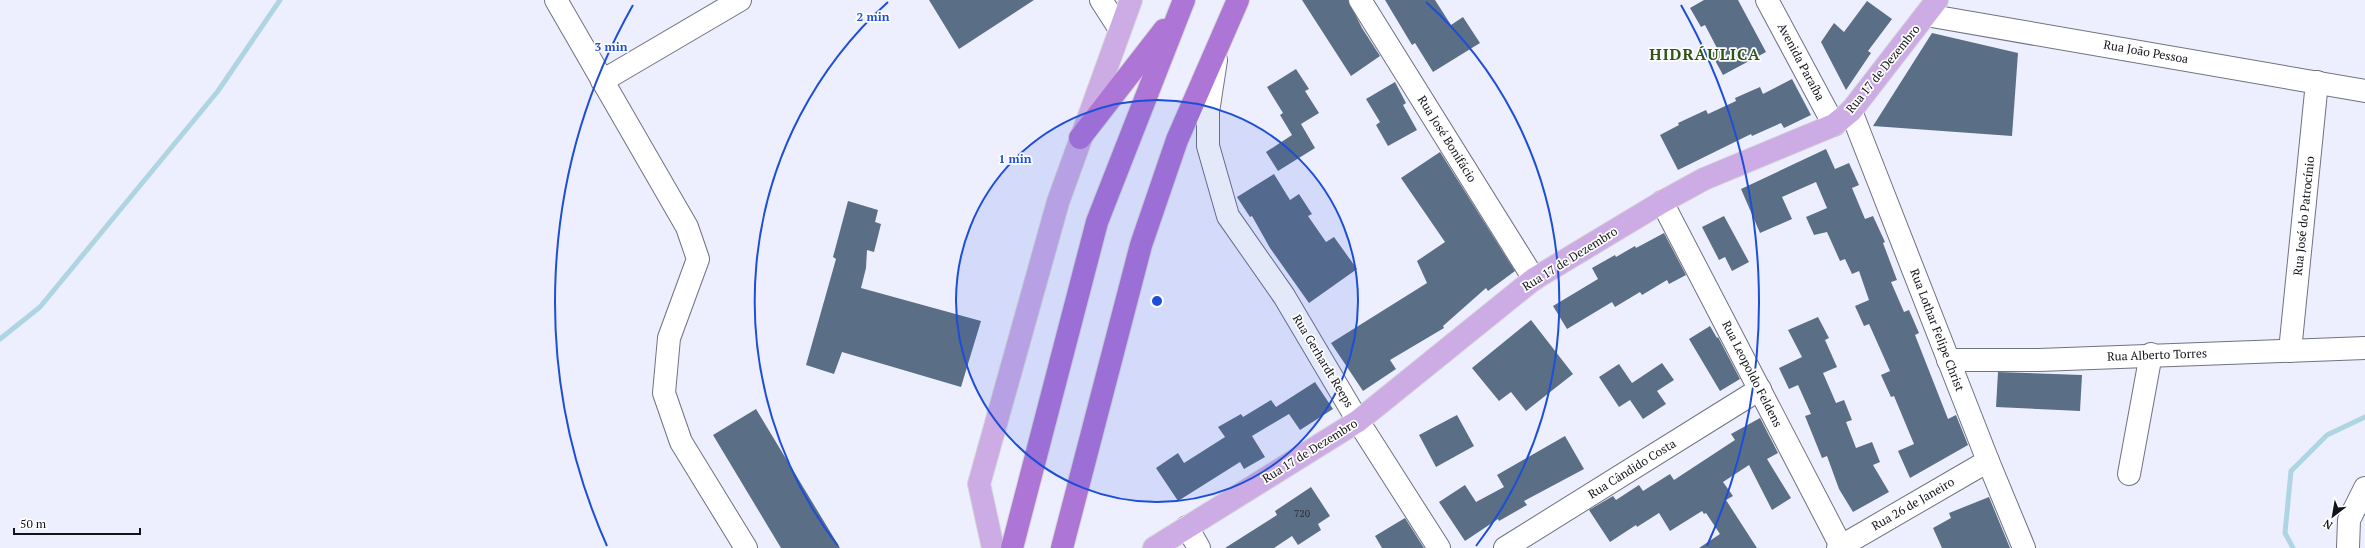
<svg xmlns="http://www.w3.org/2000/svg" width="2365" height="548" font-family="'PT Serif',serif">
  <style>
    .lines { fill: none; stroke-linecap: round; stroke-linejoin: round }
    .stream { stroke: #b0d5e2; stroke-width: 5 }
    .building { fill: #5a6f85 }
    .minor-casing { stroke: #707280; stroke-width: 24 }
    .major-casing { stroke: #d5d5d6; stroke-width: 24 }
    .highway-casing { stroke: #d5d5d6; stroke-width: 24 }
    .minor { stroke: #fff; stroke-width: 22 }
    .major { stroke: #cdace6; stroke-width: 22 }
    .highway { stroke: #ac75d6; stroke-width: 22 }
    .ring { fill: none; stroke: #1d4ed8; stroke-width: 2 }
    .labels { text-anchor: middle; stroke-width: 3.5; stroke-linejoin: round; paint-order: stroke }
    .number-label { font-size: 10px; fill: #252b34 }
    .street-label { font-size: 12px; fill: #131419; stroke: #fefefe }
    .district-label { font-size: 16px; font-weight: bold; letter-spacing: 1px; fill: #2e5417; stroke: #fefefe }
    .centre { fill: #1d4ed8; stroke: #fefefe; stroke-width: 2 }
    .ring-label { font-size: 12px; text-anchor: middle; font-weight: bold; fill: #1d4ed8; stroke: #fefefe; stroke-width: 3.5; stroke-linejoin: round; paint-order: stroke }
  </style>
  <rect width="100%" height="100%" fill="#edefff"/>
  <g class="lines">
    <g class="stream">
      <path d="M 0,339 L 40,307 L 218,91 L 280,0"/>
      <path d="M 2293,548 L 2285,533 L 2291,471 L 2327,435 L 2365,417"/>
    </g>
  </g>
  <g class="building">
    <path d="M 929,0 L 1034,0 L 959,49 Z"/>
    <path d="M 1302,0 L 1348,0 L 1362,28 L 1380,56 L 1351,76 Z"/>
    <path d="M 1385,0 L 1435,0 L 1451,25 L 1463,17 L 1480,43 L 1433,72 L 1415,43 L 1412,45 Z"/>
    <path d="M 1704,0 L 1738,0 L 1766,52 L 1723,75 L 1711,53 L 1718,50 L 1705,25 L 1701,27 L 1690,8 Z"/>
    <path d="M 1867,1 L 1892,19 L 1868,51 L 1871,53 L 1846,90 L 1821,42 L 1834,23 L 1844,32 Z"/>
    <path d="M 1932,33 L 2018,53 L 2012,136 L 1873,126 Z"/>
    <path d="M 1296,69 L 1309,89 L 1305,91 L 1319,113 L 1301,124 L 1315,148 L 1278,171 L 1266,152 L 1292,135 L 1280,115 L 1283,113 L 1267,87 Z"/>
    <path d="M 1792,79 L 1811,115 L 1784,128 L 1781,123 L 1752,136 L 1751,134 L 1678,170 L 1660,135 L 1679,125 L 1678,123 L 1706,110 L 1708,114 L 1736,101 L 1735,98 L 1760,87 L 1763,94 Z"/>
    <path d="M 1395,82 L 1406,103 L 1403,105 L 1417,130 L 1388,146 L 1376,125 L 1380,122 L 1366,99 Z"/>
    <path d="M 1826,149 L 1835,169 L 1849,163 L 1859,185 L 1852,188 L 1865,219 L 1873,216 L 1885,242 L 1883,243 L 1897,280 L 1891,282 L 1904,312 L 1909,310 L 1919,333 L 1915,335 L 1948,419 L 1956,415 L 1968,445 L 1910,478 L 1898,451 L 1914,444 L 1894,396 L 1891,397 L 1881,375 L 1890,371 L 1869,324 L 1864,326 L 1855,306 L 1869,300 L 1859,271 L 1852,274 L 1845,259 L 1840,261 L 1827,232 L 1814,235 L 1806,217 L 1827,208 L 1816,182 L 1782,197 L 1792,219 L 1760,233 L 1741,189 Z"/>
    <path d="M 1440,152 L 1515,271 L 1488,291 L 1486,288 L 1443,326 L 1444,328 L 1390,360 L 1396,369 L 1363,391 L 1331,343 L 1427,283 L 1417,261 L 1445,242 L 1401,178 Z"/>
    <path d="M 1274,174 L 1290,200 L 1299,194 L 1312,214 L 1308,216 L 1326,242 L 1334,237 L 1357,269 L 1309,303 L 1270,248 L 1252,216 L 1250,217 L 1237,197 Z"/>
    <path d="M 848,201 L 878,210 L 875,222 L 881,224 L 874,252 L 867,250 L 866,268 L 861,288 L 981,321 L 961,387 L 842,352 L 834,374 L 806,365 L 836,259 L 833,257 Z"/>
    <path d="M 1724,216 L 1749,262 L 1732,271 L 1725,257 L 1719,260 L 1702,227 Z"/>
    <path d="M 1664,233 L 1686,275 L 1669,284 L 1667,280 L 1642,295 L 1640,292 L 1615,307 L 1612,302 L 1567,329 L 1553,306 L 1598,279 L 1592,268 L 1615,255 L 1616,257 L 1635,246 L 1636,248 Z"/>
    <path d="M 1818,317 L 1829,338 L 1825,340 L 1837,367 L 1823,373 L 1836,403 L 1844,400 L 1852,420 L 1846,422 L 1856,448 L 1872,442 L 1880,462 L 1873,465 L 1889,492 L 1853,512 L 1839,489 L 1827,456 L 1822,458 L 1805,416 L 1811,414 L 1798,385 L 1789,389 L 1779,368 L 1802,357 L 1788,330 Z"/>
    <path d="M 1531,320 L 1573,374 L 1526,411 L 1511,392 L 1499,401 L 1472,368 Z"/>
    <path d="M 1710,326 L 1717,338 L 1718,337 L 1740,379 L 1720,391 L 1689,339 Z"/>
    <path d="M 1662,363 L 1674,380 L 1657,391 L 1666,404 L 1643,419 L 1630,400 L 1619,407 L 1599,377 L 1619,364 L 1632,383 Z"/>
    <path d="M 1998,372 L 2082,375 L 2080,411 L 1996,407 Z"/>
    <path d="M 1315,382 L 1333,409 L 1300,430 L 1289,414 L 1252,436 L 1265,457 L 1244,469 L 1240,462 L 1178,501 L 1156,468 L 1178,453 L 1184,463 L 1225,437 L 1218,427 L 1241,414 L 1243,417 L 1271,400 L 1276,407 Z"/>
    <path d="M 756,409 L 840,548 L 781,548 L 713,435 Z"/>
    <path d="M 1457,415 L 1474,446 L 1436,467 L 1419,435 Z"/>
    <path d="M 1760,418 L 1778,453 L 1767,459 L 1791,498 L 1772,510 L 1749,465 L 1723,482 L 1733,496 L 1726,500 L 1757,548 L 1699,548 L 1720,534 L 1706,513 L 1704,514 L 1702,511 L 1670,531 L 1659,513 L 1637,527 L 1636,525 L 1610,542 L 1589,510 L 1613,496 L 1616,500 L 1639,485 L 1643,491 L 1670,474 L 1674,480 L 1735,440 L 1731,434 Z"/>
    <path d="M 1565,436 L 1584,469 L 1524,501 L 1527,505 L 1499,521 L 1498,519 L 1465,541 L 1439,502 L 1465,485 L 1476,502 L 1504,487 L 1497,475 Z"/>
    <path d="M 1311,487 L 1330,516 L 1318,524 L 1321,530 L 1298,545 L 1292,536 L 1274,548 L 1225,548 L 1277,515 L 1275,511 Z"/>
    <path d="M 1989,497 L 2010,548 L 1942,548 L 1933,528 L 1951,518 L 1949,513 Z"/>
    <path d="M 1405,518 L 1424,548 L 1382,548 L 1375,536 Z"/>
  </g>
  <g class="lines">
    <defs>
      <g id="minor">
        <path d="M 556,0 L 687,227 L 698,259 L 669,338 L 664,393 L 681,442 L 746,548"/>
        <path d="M 1101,0 L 1119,28"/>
        <path d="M 1360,0 L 1534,279"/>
        <path d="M 1767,0 L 1834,125"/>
        <path d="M 1926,15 L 2365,91"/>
        <path d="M 1216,60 L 1208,112 L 1208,146 L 1228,216 L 1284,296 L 1358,421 L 1439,548"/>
        <path d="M 602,81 L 740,0"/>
        <path d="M 1851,111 L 1988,461 L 2024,548"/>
        <path d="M 1662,202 L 1841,546"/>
        <path d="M 2290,351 L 2317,82"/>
        <path d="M 1948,360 L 2039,360 L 2365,348"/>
        <path d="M 2129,474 L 2151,354"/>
        <path d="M 1187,527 L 1199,548"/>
        <path d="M 1505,548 L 1760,389"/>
        <path d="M 1838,548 L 1988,461"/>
        <path d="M 2348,548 L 2349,520 L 2365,488"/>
      </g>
      <g id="major">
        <path d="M 993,548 L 979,484 L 1058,202 L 1131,0"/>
        <path d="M 1154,548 L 1358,421 L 1534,279 L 1662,202 L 1704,179 L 1834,125 L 1851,111 L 1937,0"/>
      </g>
      <g id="highway">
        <path d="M 1080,138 L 1164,30"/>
        <path d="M 1012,548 L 1097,222 L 1184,0"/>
        <path d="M 1062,548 L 1141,245 L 1177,140 L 1238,0"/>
      </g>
    </defs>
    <use href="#minor" class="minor-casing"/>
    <use href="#major" class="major-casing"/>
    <use href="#highway" class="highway-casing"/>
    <use href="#minor" class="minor"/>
    <use href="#major" class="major"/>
    <use href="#highway" class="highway"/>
  </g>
  <circle cx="1157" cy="301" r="201" fill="#1d4ed8" fill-opacity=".12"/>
  <g class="ring">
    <circle cx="1157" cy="301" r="201"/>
    <path d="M838 546A402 402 0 0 1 888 2M1426 2A402 402 0 0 1 1476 546"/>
    <path d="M607 546A602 602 0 0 1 633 5M1681 5A602 602 0 0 1 1707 546"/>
  </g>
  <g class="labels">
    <g class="number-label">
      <text x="1302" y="517">720</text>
    </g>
    <g class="street-label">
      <text transform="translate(2146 52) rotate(10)" y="4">Rua João Pessoa</text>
      <text transform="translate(1801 62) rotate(62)" y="4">Avenida Paraíba</text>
      <text transform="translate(1883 69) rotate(-51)" y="4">Rua 17 de Dezembro</text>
      <text transform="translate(1447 139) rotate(58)" y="4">Rua José Bonifácio</text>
      <text transform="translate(2304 216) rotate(-84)" y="4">Rua José do Patrocínio</text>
      <text transform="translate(1570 259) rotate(-32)" y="4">Rua 17 de Dezembro</text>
      <text transform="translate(1937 330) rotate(69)" y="4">Rua Lothar Felipe Christ</text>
      <text transform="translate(2157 355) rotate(-2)" y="4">Rua Alberto Torres</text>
      <text transform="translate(1323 361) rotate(59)" y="4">Rua Gerhardt Reeps</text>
      <text transform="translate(1752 374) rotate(63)" y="4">Rua Leopoldo Feldens</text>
      <text transform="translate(1310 451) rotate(-32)" y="4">Rua 17 de Dezembro</text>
      <text transform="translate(1632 469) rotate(-32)" y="4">Rua Cândido Costa</text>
      <text transform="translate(1913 504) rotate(-30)" y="4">Rua 26 de Janeiro</text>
    </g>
    <g class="district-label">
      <text x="1705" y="60">HIDRÁULICA</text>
    </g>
  </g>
  <circle cx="1157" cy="301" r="6" class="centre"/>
  <g class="ring-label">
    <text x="873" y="21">2 min</text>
    <text x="611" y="51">3 min</text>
    <text x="1015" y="163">1 min</text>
  </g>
  <g transform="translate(2333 516) rotate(211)" stroke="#fefefe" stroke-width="3" paint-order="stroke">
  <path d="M0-3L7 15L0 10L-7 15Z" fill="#131419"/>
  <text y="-6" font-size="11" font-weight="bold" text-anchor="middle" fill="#131419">N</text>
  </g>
  <path d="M14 528v6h126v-6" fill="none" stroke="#131419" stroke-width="2"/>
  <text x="20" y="528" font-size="12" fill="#131419" stroke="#fefefe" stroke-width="3" paint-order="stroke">50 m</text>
</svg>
